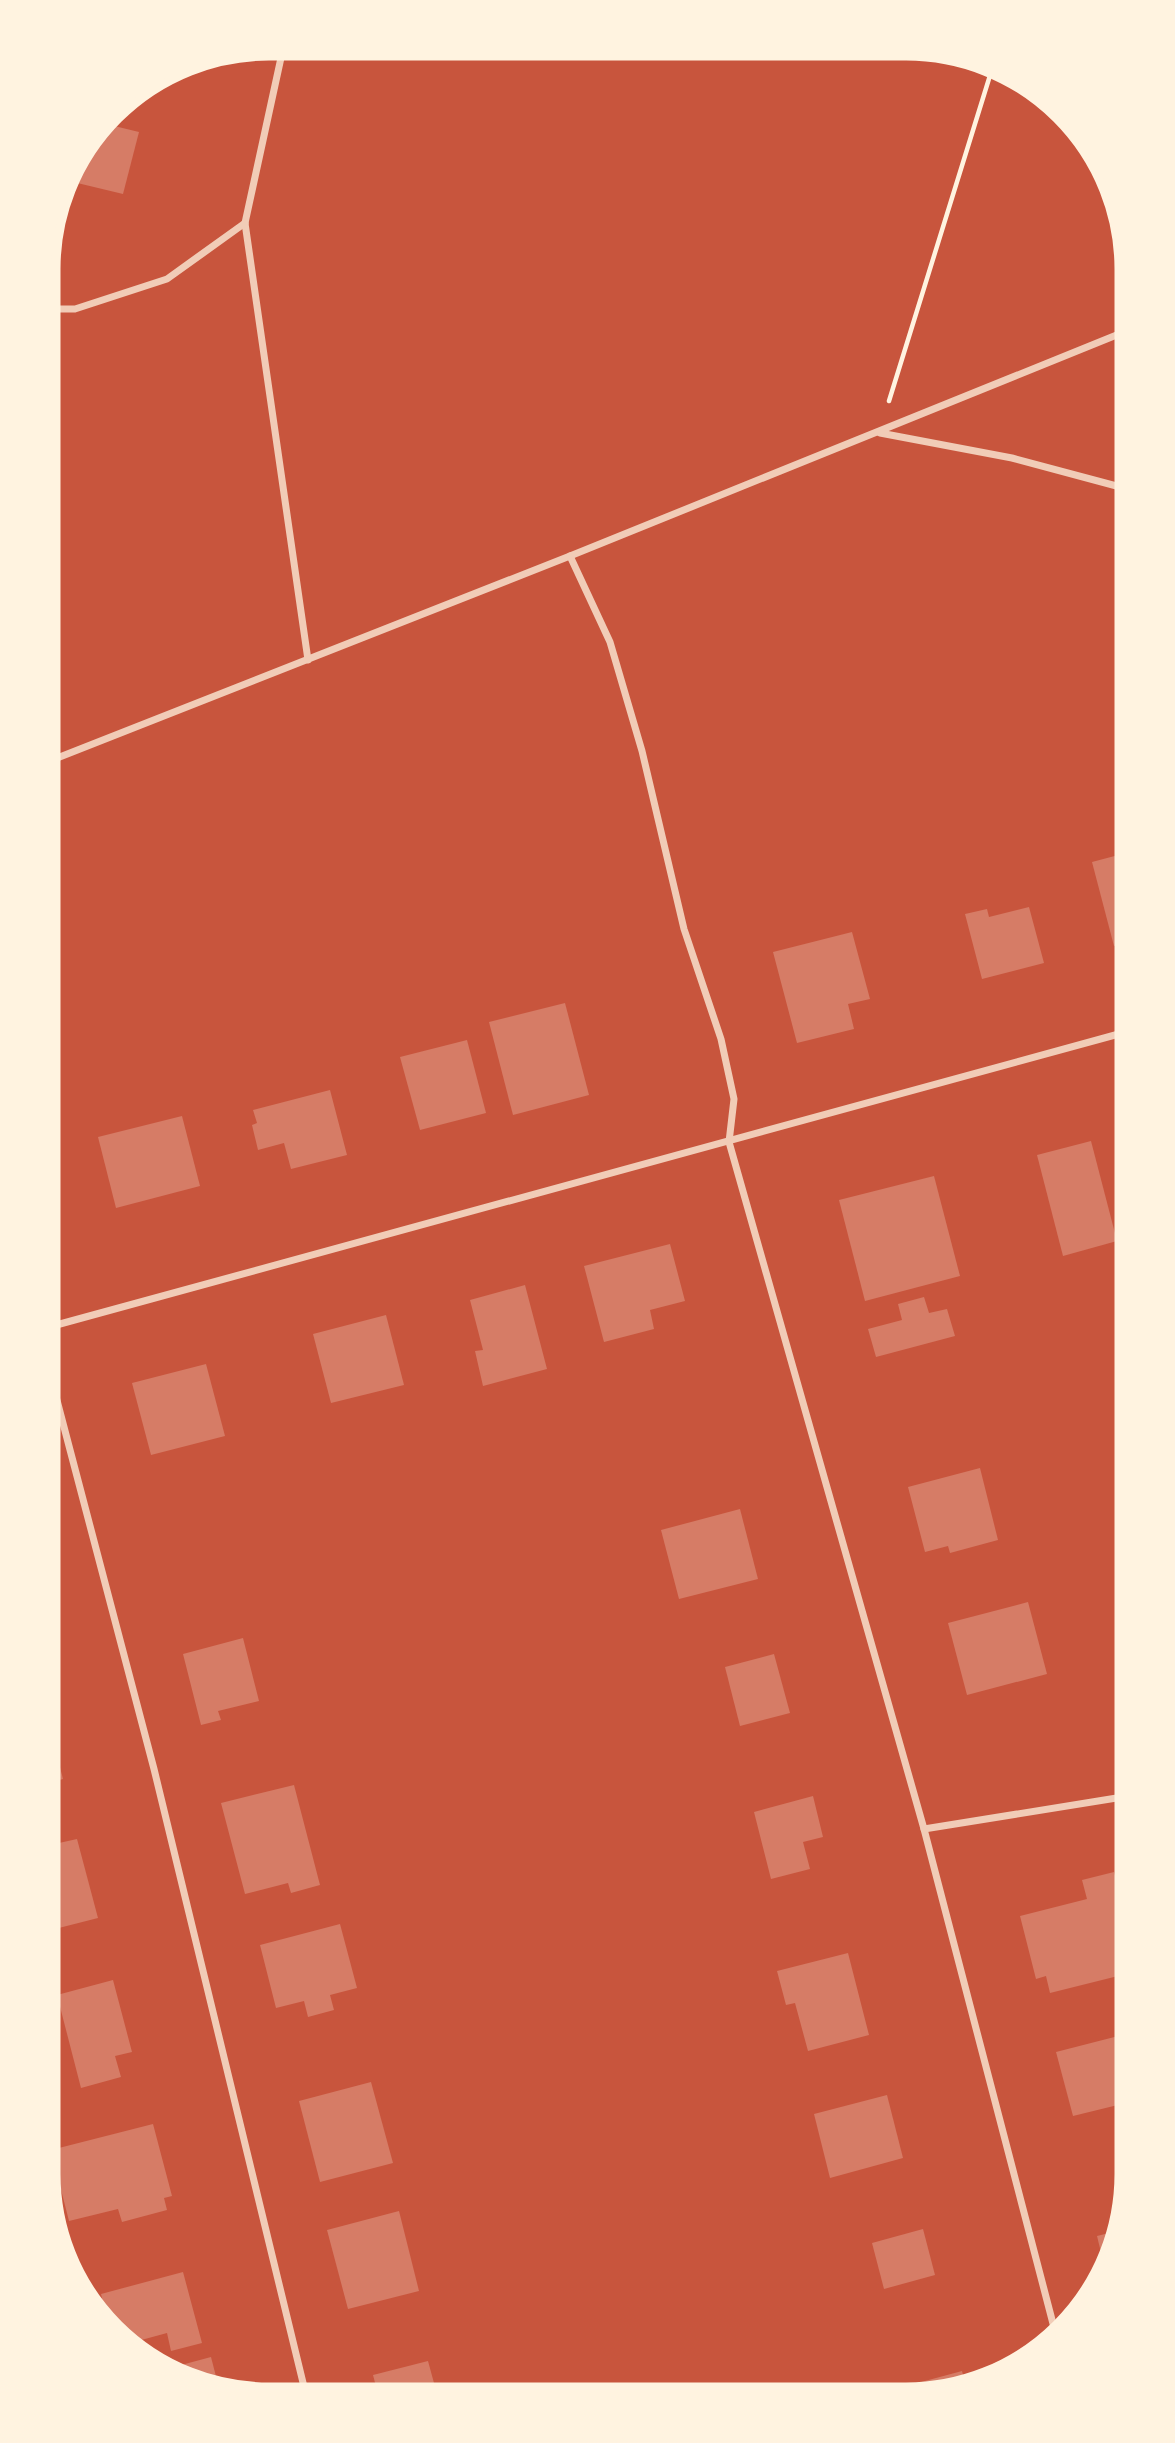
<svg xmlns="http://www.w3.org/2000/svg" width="1175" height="2443" font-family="Merriweather,serif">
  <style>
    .building { fill: #d67c66 }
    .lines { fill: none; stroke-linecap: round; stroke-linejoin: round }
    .path { stroke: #fff3e0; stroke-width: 4.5 }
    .minor { stroke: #f1ccb7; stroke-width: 7 }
    .rim { fill: none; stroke: #fff3e0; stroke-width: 9 }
  </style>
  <rect width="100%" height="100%" fill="#c8553d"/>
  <g class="building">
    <path d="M 102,123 L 139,132 L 123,194 L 69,181 L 75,159 Z"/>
    <path d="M 1126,853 L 1126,943 L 1114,946 L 1092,862 Z"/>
    <path d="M 1029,907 L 1044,963 L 982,979 L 965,914 L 987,909 L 989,917 Z"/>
    <path d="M 852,932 L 870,999 L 848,1004 L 854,1029 L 797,1043 L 773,952 Z"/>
    <path d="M 565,1003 L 589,1095 L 513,1115 L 489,1022 Z"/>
    <path d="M 467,1040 L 486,1113 L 420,1130 L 400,1057 Z"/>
    <path d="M 330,1090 L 347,1155 L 291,1169 L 284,1143 L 258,1150 L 252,1125 L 257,1123 L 253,1110 Z"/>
    <path d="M 182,1116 L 200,1186 L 116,1208 L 98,1137 Z"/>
    <path d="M 1091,1141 L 1117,1241 L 1063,1256 L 1037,1155 Z"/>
    <path d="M 934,1176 L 960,1276 L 865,1301 L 839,1200 Z"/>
    <path d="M 48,1196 L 58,1231 L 49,1233 Z"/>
    <path d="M 670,1244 L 685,1301 L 650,1310 L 654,1329 L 604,1342 L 584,1266 Z"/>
    <path d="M 525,1285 L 547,1369 L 483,1386 L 475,1351 L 483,1350 L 470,1300 Z"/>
    <path d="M 924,1297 L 929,1313 L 947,1309 L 955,1336 L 876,1357 L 868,1329 L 902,1320 L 898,1304 Z"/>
    <path d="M 386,1315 L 404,1385 L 331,1403 L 313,1334 Z"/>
    <path d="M 206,1364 L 225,1436 L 151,1455 L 132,1383 Z"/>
    <path d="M 980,1468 L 998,1540 L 950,1553 L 948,1546 L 925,1552 L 908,1487 Z"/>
    <path d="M 740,1509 L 758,1579 L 679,1599 L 661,1530 Z"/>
    <path d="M 1028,1602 L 1047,1674 L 967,1695 L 948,1623 Z"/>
    <path d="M 243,1638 L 259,1701 L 218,1711 L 221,1720 L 201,1725 L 183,1654 Z"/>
    <path d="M 774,1654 L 790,1713 L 740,1726 L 725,1667 Z"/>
    <path d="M 51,1732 L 63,1779 L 50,1783 L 50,1733 Z"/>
    <path d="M 294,1785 L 320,1885 L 291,1893 L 288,1883 L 245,1894 L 221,1803 Z"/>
    <path d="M 813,1796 L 823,1837 L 803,1842 L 810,1869 L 771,1879 L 754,1812 Z"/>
    <path d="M 77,1839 L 98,1918 L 51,1930 L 50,1845 Z"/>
    <path d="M 1114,1872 L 1123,1903 L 1130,1901 L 1130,1973 L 1050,1993 L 1046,1976 L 1036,1979 L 1020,1916 L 1087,1899 L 1082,1880 Z"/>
    <path d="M 340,1924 L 357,1988 L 330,1995 L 334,2010 L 308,2017 L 304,2001 L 276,2008 L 260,1945 Z"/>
    <path d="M 848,1953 L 869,2035 L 808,2051 L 795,2003 L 786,2005 L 777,1971 Z"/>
    <path d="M 113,1980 L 132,2052 L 115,2056 L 121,2077 L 81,2088 L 57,1995 Z"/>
    <path d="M 1130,2033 L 1130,2102 L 1073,2116 L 1056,2052 Z"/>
    <path d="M 371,2082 L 393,2163 L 320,2182 L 299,2101 Z"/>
    <path d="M 887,2095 L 903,2158 L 830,2178 L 814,2114 Z"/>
    <path d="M 153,2124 L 172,2196 L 164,2198 L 167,2210 L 122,2222 L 118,2209 L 69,2221 L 51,2150 Z"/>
    <path d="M 399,2211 L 419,2291 L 348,2309 L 327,2230 Z"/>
    <path d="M 923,2229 L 935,2275 L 884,2289 L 872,2243 Z"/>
    <path d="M 1121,2230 L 1114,2260 L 1106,2273 L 1097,2236 Z"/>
    <path d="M 183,2272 L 202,2343 L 171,2351 L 167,2333 L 123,2345 L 120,2343 L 110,2331 L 101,2294 Z"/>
    <path d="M 211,2357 L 220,2392 L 170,2368 Z"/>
    <path d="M 428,2361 L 437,2394 L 378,2394 L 373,2375 Z"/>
    <path d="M 962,2371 L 967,2391 L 965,2391 L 884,2392 Z"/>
  </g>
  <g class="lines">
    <path class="path" d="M 889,401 L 992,69"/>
    <g class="minor">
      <path d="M 284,44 L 245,223 L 308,660"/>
      <path d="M 46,309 L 75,309 L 167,279 L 245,223"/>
      <path d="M 880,433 L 1012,458 L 1124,488"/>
      <path d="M 570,556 L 610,642 L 642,751 L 684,929 L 721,1039 L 734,1099 L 729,1142 L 924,1829 L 1057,2339"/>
      <path d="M 47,762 L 570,556 L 1124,332"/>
      <path d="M 49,1327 L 1126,1032"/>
      <path d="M 49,1370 L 154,1769 L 306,2395"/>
      <path d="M 924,1829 L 1129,1796"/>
    </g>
  </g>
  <path d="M0 0H1175V2443H0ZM269 56H906A213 213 0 0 1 1119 269V2174A213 213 0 0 1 906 2387H269A213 213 0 0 1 56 2174V269A213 213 0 0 1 269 56Z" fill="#fff3e0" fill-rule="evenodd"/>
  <path class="rim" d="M269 56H906A213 213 0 0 1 1119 269V2174A213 213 0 0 1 906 2387H269A213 213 0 0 1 56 2174V269A213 213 0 0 1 269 56Z"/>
</svg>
